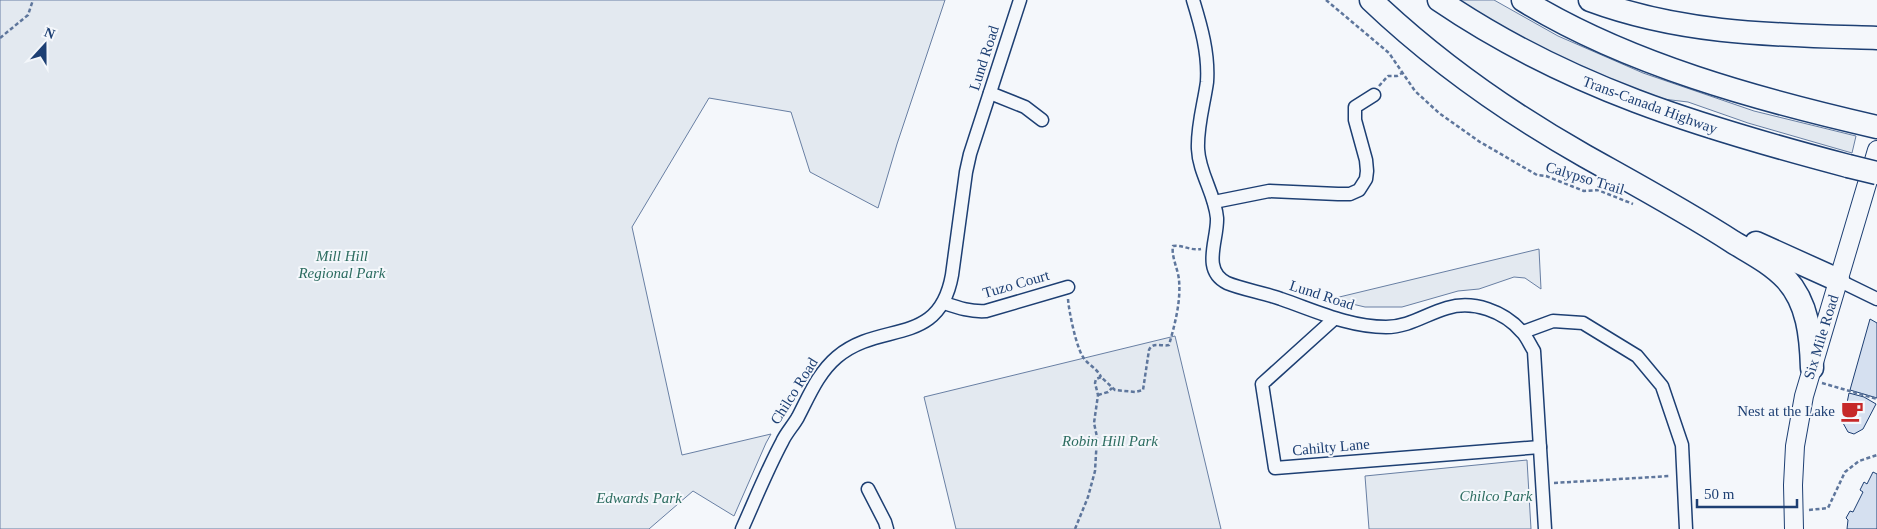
<svg xmlns="http://www.w3.org/2000/svg" width="1877" height="529" font-family="Georgia,serif">
  <style>
    .green { fill: #e3e9f0; stroke: #687fa3 }
    .building { fill: #d5e0f0; stroke: #1d3f73 }
    .lines { fill: none; stroke-linecap: round; stroke-linejoin: round }
    .minor-casing { stroke: #1d3f73; stroke-width: 15 }
    .secondary-casing { stroke: #1d3f73; stroke-width: 20 }
    .motorway-casing { stroke: #1d3f73; stroke-width: 25 }
    .path { stroke: #5e769c; stroke-width: 2.5; stroke-dasharray: 4 2.5; stroke-linecap: butt }
    .minor { stroke: #f4f7fb; stroke-width: 12 }
    .secondary { stroke: #f4f7fb; stroke-width: 18 }
    .motorway { stroke: #f4f7fb; stroke-width: 22 }
    .motorway-bridge-casing { stroke: #1d3f73; stroke-width: 25; stroke-linecap: butt }
    .motorway-bridge { stroke: #f4f7fb; stroke-width: 22 }
    .labels { text-anchor: middle; stroke-width: 4; stroke-linejoin: round; paint-order: stroke }
    .street-label { font-size: 15px; fill: #1d3f73; stroke: #f4f7fb }
    .park-label { font-size: 15px; font-style: italic; fill: #2c6c60; stroke: #f4f7fb }
    .poi-label { font-size: 15px; fill: #1d3f73; stroke: #f4f7fb; text-anchor: end }
  </style>
  <rect width="100%" height="100%" fill="#f4f7fb"/>
  <g class="green">
    <path d="M 0,0 L 945,0 L 897,144 L 878,208 L 810,172 L 791,112 L 709,98 L 632,227 L 682,455 L 771,434 L 766,443 L 734,516 L 693,491 L 649,529 L 0,529 Z"/>
    <path d="M 1457,0 L 1494,0 L 1558,36 L 1643,73 L 1754,111 L 1856,136 L 1852,153 L 1748,123 L 1688,102 L 1663,99 L 1594,75 L 1511,32 Z"/>
    <path d="M 1539,249 L 1541,289 L 1525,278 L 1514,277 L 1479,289 L 1458,291 L 1402,307 L 1365,307 L 1331,299 Z"/>
    <path d="M 1175,336 L 1221,529 L 956,529 L 924,397 Z"/>
    <path d="M 1527,460 L 1531,529 L 1369,529 L 1365,476 Z"/>
  </g>
  <g class="building">
    <path d="M 1870,319 L 1877,323 L 1877,398 L 1850,390 Z"/>
    <path d="M 1849,393 L 1864,397 L 1876,404 L 1863,429 L 1854,434 L 1848,432 L 1843,423 Z"/>
    <path d="M 1873,472 L 1877,474 L 1877,529 L 1847,529 L 1848,520 L 1846,518 L 1850,511 L 1853,512 L 1863,492 L 1860,490 L 1864,482 L 1867,484 Z"/>
  </g>
  <g class="lines">
    <defs>
      <g id="minor">
        <path d="M 1193,0 C 1201,26 1209,54 1207,82 C 1204,104 1197,126 1198,149 C 1199,173 1215,194 1217,218 C 1218,240 1201,270 1227,283 C 1241,289 1265,293 1281,299 C 1316,311 1349,327 1386,327 C 1409,327 1426,314 1447,308 C 1473,300 1504,311 1522,332 C 1527,337 1530,345 1534,351 L 1545,529"/>
        <path d="M 990,93 L 1025,107 L 1042,120"/>
        <path d="M 1214,202 L 1269,191 L 1338,194 L 1350,194 L 1359,190 L 1366,179 L 1367,171 L 1366,160 L 1355,120 L 1355,107 L 1374,95"/>
        <path d="M 1838,280 L 1877,299"/>
        <path d="M 944,303 C 959,308 971,312 986,311 L 1068,287"/>
        <path d="M 1334,319 L 1262,384 L 1275,468 L 1540,447"/>
        <path d="M 1523,332 L 1553,321 L 1583,323 L 1637,356 L 1662,386 L 1682,445 L 1686,529"/>
        <path d="M 868,489 L 885,522 L 887,529"/>
        <path d="M 742,529 C 755,500 767,470 782,442 C 786,433 793,426 798,417 C 809,396 818,373 837,357 C 881,320 939,348 952,275 L 966,172 L 970,154 L 1020,0"/>
      </g>
      <path id="secondary" d="M 1794,529 L 1793,485 L 1795,446 L 1804,396 L 1877,150"/>
      <g id="motorway">
        <path d="M 1371,0 C 1435,61 1509,113 1585,156 C 1635,184 1685,211 1733,242 C 1751,253 1771,263 1786,279 C 1808,303 1811,336 1812,368"/>
        <path d="M 1439,0 C 1567,87 1700,127 1848,166"/>
        <path d="M 1523,0 C 1627,64 1759,100 1877,127"/>
        <path d="M 1590,0 C 1684,35 1778,35 1877,38"/>
        <path d="M 1756,243 L 1838,280"/>
      </g>
    </defs>
    <use href="#minor" class="minor-casing"/>
    <use href="#secondary" class="secondary-casing"/>
    <use href="#motorway" class="motorway-casing"/>
    <g class="path">
      <path d="M 1326,0 L 1389,53 L 1415,91 L 1439,113 L 1480,142 L 1537,175 L 1546,176 L 1584,191 L 1598,190 L 1633,204"/>
      <path d="M 0,38 L 28,15 L 33,0"/>
      <path d="M 1379,86 L 1388,76 L 1397,76 L 1402,73"/>
      <path d="M 1068,299 C 1069,312 1076,346 1083,357 C 1088,365 1097,368 1101,377"/>
      <path d="M 1822,383 L 1877,399"/>
      <path d="M 1098,395 L 1108,392 L 1112,388"/>
      <path d="M 1554,483 L 1670,476"/>
      <path d="M 1809,510 L 1828,508 L 1845,472 L 1859,461 L 1877,455"/>
      <path d="M 1075,529 L 1088,497 L 1095,471 L 1097,437 L 1094,423 L 1098,395 L 1095,383 L 1096,379 L 1101,377 L 1115,390 L 1135,392 L 1143,390 L 1149,350 C 1153,341 1162,347 1169,345 C 1175,324 1181,301 1179,280 C 1178,269 1171,256 1173,246 C 1181,244 1190,251 1201,249"/>
    </g>
    <use href="#minor" class="minor"/>
    <use href="#secondary" class="secondary"/>
    <use href="#motorway" class="motorway"/>
    <defs>
      <path id="motorway-bridge" d="M 1848,166 L 1877,173"/>
    </defs>
    <use href="#motorway-bridge" class="motorway-bridge-casing"/>
    <use href="#motorway-bridge" class="motorway-bridge"/>
  </g>
  <defs>
    <symbol id="cafe-bare" viewBox="-9 -9 18 18"><path d="M-5.5-4.5H6V0H3Q3 3.5 0 3.5H-2.5Q-5.5 3.5-5.5 0ZM3-3.2v2h1.7v-2ZM-6 4.5H4V6H-6Z" fill="#c62828" stroke="#f4f7fb" stroke-width="2.5" paint-order="stroke"/></symbol>
  </defs>
  <g fill-rule="evenodd">
    <use href="#cafe-bare" x="1836" y="395" width="32" height="32"/>
  </g>
  <g class="labels">
    <g class="street-label">
      <text transform="translate(984 58) rotate(-72)" y="5">Lund Road</text>
      <text transform="translate(1650 105) rotate(20)" y="5">Trans-Canada Highway</text>
      <text transform="translate(1585 178) rotate(17)" y="5">Calypso Trail</text>
      <text transform="translate(1016 284) rotate(-16)" y="5">Tuzo Court</text>
      <text transform="translate(1322 295) rotate(18)" y="5">Lund Road</text>
      <text transform="translate(1821 337) rotate(-73)" y="5">Six Mile Road</text>
      <text transform="translate(794 391) rotate(-58)" y="5">Chilco Road</text>
      <text transform="translate(1331 447) rotate(-5)" y="5">Cahilty Lane</text>
    </g>
    <g class="park-label">
      <text x="342" y="261">Mill Hill<tspan x="342" dy="17">Regional Park</tspan></text>
      <text x="1110" y="446">Robin Hill Park</text>
      <text x="1496" y="501">Chilco Park</text>
      <text x="639" y="503">Edwards Park</text>
    </g>
    <g class="poi-label">
      <text x="1835" y="416">Nest at the Lake</text>
    </g>
  </g>
  <g transform="translate(45 45) rotate(21)" stroke="#f4f7fb" stroke-width="4" paint-order="stroke">
  <path d="M0-4L9 19L0 12L-9 19Z" fill="#1d3f73"/>
  <text y="-8" font-size="14" font-weight="bold" text-anchor="middle" fill="#1d3f73">N</text>
  </g>
  <path d="M1697 499v8h100v-8" fill="none" stroke="#1d3f73" stroke-width="2.5"/>
  <text x="1704" y="499" font-size="15" fill="#1d3f73" stroke="#f4f7fb" stroke-width="4" paint-order="stroke">50 m</text>
</svg>
